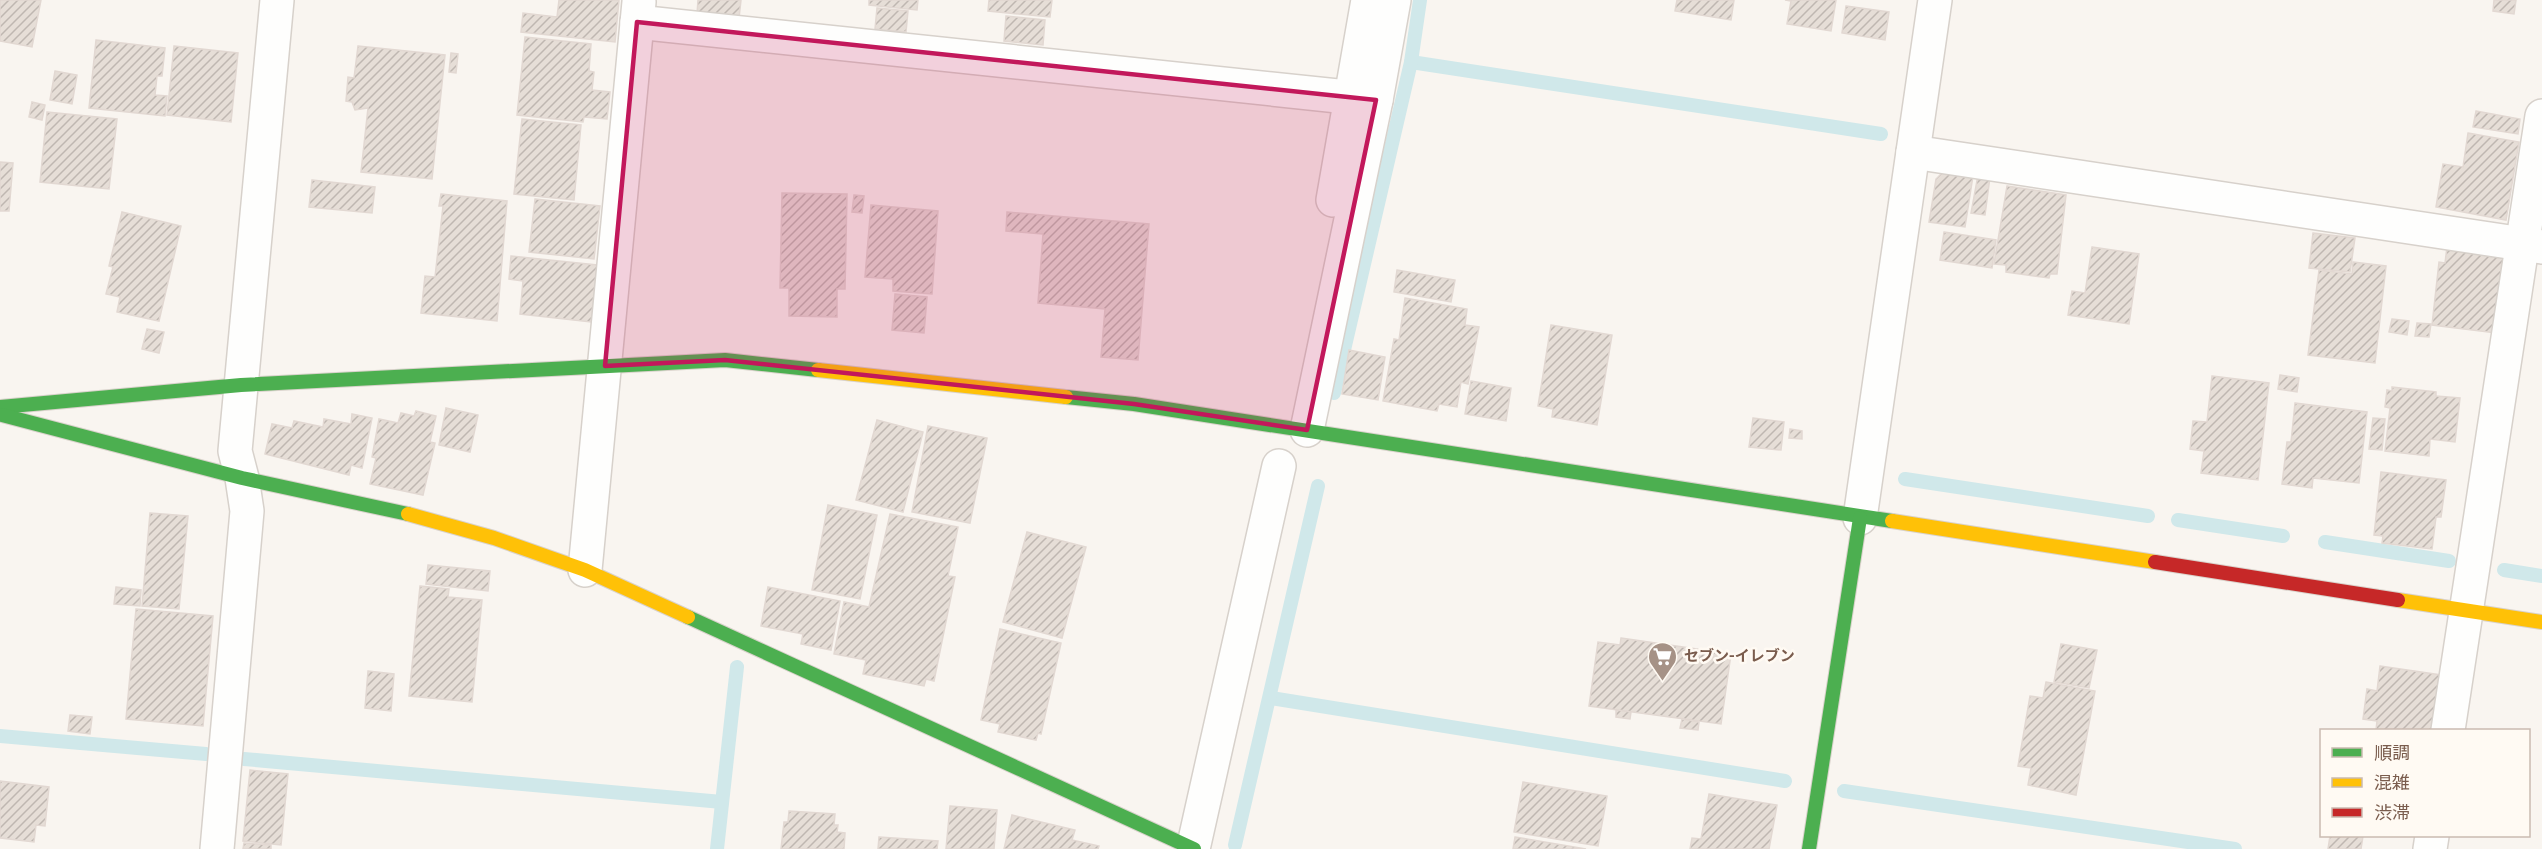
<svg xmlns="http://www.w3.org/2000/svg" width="2542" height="849" font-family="'Fira Sans Condensed','Noto Sans JP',sans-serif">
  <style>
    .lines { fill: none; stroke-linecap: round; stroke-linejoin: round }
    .stream { stroke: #d0e8ea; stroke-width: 14 }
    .building { fill: url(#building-hatch); stroke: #e2d8d2; stroke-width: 1.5 }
    .street-casing { stroke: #d7d1cb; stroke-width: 36 }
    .fast-casing { stroke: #d9d2cb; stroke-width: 16 }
    .slow-casing { stroke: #d9d2cb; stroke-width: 16 }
    .jam-casing { stroke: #d9d2cb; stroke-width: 16 }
    .street { stroke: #fefefd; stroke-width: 33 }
    .fast { stroke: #4caf50; stroke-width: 14 }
    .slow { stroke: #ffc107; stroke-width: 14 }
    .jam { stroke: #c62828; stroke-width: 14 }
    .marked { fill: #c2185b; fill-opacity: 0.2; stroke: #c2185b; stroke-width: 4.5; stroke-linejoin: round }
    .labels { text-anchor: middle; stroke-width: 5; stroke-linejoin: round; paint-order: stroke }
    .poi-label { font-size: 15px; font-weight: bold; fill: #7a5c4d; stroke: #fffaf3; text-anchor: start }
  </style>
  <defs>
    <pattern id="building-hatch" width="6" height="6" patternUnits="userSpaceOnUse" patternTransform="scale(1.5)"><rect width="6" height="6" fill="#e6ded7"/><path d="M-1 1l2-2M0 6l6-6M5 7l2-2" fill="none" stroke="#bfb7b1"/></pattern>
  </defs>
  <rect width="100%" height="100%" fill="#f9f5f0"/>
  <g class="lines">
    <g class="stream">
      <path d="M 1411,62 L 1881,134"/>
      <path d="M 1334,393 L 1411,62 L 1420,0"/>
      <path d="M 1905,479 L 2148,516"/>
      <path d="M 2178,520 L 2283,536"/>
      <path d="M 2325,542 L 2449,561"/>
      <path d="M 2504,570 L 2542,576"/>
      <path d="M 1271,698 L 1785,781"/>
      <path d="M 0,736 L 206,754"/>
      <path d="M 244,759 L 722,802"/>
      <path d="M 1844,791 L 2235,849"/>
      <path d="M 1235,845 L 1318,486"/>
      <path d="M 717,849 L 737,667"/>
    </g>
  </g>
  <g class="building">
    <path d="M 0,0 L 41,0 L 32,47 L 0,41 Z"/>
    <path d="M 559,0 L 619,0 L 615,42 L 521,32 L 523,13 L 557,17 Z"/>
    <path d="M 698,0 L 741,0 L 739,18 L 697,14 Z"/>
    <path d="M 869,0 L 918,0 L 917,10 L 869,5 Z"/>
    <path d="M 989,0 L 1052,0 L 1050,17 L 988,11 Z"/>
    <path d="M 1677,0 L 1734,0 L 1731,20 L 1675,11 Z"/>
    <path d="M 1785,0 L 1836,0 L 1831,31 L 1787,24 L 1791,1 Z"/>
    <path d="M 2494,0 L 2516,0 L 2514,14 L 2493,11 Z"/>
    <path d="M 1846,6 L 1889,12 L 1885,40 L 1842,33 Z"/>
    <path d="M 877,8 L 908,11 L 906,32 L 875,29 Z"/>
    <path d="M 1006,16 L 1045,20 L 1043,45 L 1004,41 Z"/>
    <path d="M 525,37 L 591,44 L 589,71 L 594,72 L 592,90 L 610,92 L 607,119 L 584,117 L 583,122 L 517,115 Z"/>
    <path d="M 96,40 L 165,48 L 162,76 L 157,76 L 155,95 L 167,96 L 165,116 L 89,108 Z"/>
    <path d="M 174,46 L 238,53 L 231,122 L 167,115 Z"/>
    <path d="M 358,46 L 445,55 L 432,179 L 361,172 L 368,108 L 355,110 L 352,102 L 346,101 L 348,77 L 354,78 Z"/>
    <path d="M 451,53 L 458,54 L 456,73 L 449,72 Z"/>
    <path d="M 55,71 L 77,75 L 72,104 L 50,100 Z"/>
    <path d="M 32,102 L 45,105 L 42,120 L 29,117 Z"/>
    <path d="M 2476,111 L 2520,119 L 2518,134 L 2473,127 Z"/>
    <path d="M 47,112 L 117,119 L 109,189 L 40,182 Z"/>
    <path d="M 522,119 L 581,125 L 574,200 L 514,194 Z"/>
    <path d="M 2468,133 L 2519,142 L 2506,220 L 2436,207 L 2443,164 L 2463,167 Z"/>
    <path d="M 0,162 L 13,163 L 9,211 L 0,211 Z"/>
    <path d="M 1943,172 L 1973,176 L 1965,227 L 1929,222 L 1936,179 Z"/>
    <path d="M 1978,175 L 1990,177 L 1985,215 L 1971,213 Z"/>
    <path d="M 312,180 L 375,187 L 372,213 L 309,207 Z"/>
    <path d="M 2007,186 L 2066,195 L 2057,274 L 2050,274 L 2049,278 L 2006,272 L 2006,265 L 1994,264 Z"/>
    <path d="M 782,193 L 847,194 L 845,289 L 837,289 L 837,317 L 789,316 L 789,288 L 780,288 Z"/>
    <path d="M 441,194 L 507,201 L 497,321 L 421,313 L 425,276 L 435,277 L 443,206 L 439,206 Z"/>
    <path d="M 854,195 L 864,196 L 862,213 L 852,212 Z"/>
    <path d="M 535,199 L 600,206 L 594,259 L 529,252 Z"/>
    <path d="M 871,205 L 938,211 L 932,294 L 893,291 L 893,279 L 865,277 Z"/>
    <path d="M 122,212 L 181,226 L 159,321 L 117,312 L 120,297 L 106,294 L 113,267 L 109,266 Z"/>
    <path d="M 1007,212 L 1149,224 L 1138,360 L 1101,357 L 1105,309 L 1038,303 L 1043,234 L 1006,231 Z"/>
    <path d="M 1944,232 L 1996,240 L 1992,268 L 1940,260 Z"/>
    <path d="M 2313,233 L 2355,238 L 2350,272 L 2309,268 Z"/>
    <path d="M 2092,247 L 2139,254 L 2129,324 L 2068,315 L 2072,291 L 2085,293 Z"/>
    <path d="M 2447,247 L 2505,254 L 2496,333 L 2432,325 L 2439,262 L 2445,263 Z"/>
    <path d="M 511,256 L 597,265 L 591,322 L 520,314 L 523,281 L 509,279 Z"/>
    <path d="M 2353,262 L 2386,266 L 2375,363 L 2308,355 L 2319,270 L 2352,274 Z"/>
    <path d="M 1397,270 L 1455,280 L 1451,302 L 1394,292 Z"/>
    <path d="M 895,294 L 927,297 L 924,333 L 892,330 Z"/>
    <path d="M 1405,298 L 1467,309 L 1465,325 L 1479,327 L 1468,384 L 1461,382 L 1457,407 L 1439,404 L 1437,411 L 1383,401 L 1394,339 L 1399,340 Z"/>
    <path d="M 2392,319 L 2409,321 L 2407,335 L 2389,332 Z"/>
    <path d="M 2417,323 L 2431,324 L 2429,337 L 2415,336 Z"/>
    <path d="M 1551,325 L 1612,335 L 1597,425 L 1552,417 L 1553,409 L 1538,406 Z"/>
    <path d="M 147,329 L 164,332 L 159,353 L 142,349 Z"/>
    <path d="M 1349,350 L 1385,357 L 1378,400 L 1342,394 Z"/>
    <path d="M 2280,375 L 2299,378 L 2297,392 L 2278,389 Z"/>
    <path d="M 2212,376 L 2269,383 L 2258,480 L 2201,473 L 2204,451 L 2190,449 L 2193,421 L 2207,422 Z"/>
    <path d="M 1471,381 L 1511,388 L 1506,421 L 1465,414 Z"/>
    <path d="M 2392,387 L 2436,392 L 2436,396 L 2460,398 L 2455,442 L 2430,439 L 2429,456 L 2385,451 L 2390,408 L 2385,407 L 2387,390 L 2392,391 Z"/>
    <path d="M 2295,403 L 2367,412 L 2359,483 L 2313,478 L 2312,488 L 2282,484 L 2287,442 L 2291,442 Z"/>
    <path d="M 446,408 L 478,415 L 470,452 L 439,445 Z"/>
    <path d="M 416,411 L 436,416 L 430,442 L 435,443 L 423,495 L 370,484 L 376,458 L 372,457 L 379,419 L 398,423 L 401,413 L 414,416 Z"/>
    <path d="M 352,414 L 372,418 L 362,468 L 351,465 L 349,475 L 265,454 L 272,424 L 292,428 L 294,421 L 323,427 L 324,419 L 351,424 Z"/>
    <path d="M 1753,418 L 1784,422 L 1781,450 L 1749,447 Z"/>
    <path d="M 2373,418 L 2385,419 L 2382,450 L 2369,449 Z"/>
    <path d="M 877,420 L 923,432 L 903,512 L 856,500 Z"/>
    <path d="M 928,426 L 987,438 L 970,523 L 912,512 Z"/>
    <path d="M 1790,429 L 1802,431 L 1802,439 L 1789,438 Z"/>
    <path d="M 2381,472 L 2446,480 L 2441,517 L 2436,517 L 2432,549 L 2382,543 L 2383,536 L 2374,535 Z"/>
    <path d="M 828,505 L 877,515 L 860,599 L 812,590 Z"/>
    <path d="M 150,513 L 188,516 L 179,609 L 142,606 Z"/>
    <path d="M 890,514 L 958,527 L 948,576 L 955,577 L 934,681 L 926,679 L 924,686 L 863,674 L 866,660 L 834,654 L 844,602 L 869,607 Z"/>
    <path d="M 1027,532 L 1086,547 L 1062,638 L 1003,622 Z"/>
    <path d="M 428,565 L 490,571 L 488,591 L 426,584 Z"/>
    <path d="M 420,586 L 449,589 L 448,597 L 482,600 L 472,702 L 409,696 Z"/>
    <path d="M 116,587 L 141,590 L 140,606 L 114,604 Z"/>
    <path d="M 768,587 L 840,601 L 831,650 L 801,644 L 803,634 L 761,626 Z"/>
    <path d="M 136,609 L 213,616 L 203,726 L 126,719 Z"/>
    <path d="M 1000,629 L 1061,643 L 1041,734 L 1038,733 L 1036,740 L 998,732 L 1000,724 L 981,720 Z"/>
    <path d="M 1621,638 L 1731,654 L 1721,724 L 1589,706 L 1598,642 L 1620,645 Z"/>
    <path d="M 2061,644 L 2097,650 L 2089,688 L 2054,682 Z"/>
    <path d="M 2380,666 L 2441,675 L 2432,730 L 2376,730 L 2377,721 L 2363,719 L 2367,689 L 2377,691 Z"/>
    <path d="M 368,671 L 394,674 L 391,711 L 365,708 Z"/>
    <path d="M 2046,682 L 2095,691 L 2076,795 L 2028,785 L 2031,768 L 2018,766 L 2030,696 L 2043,698 Z"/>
    <path d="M 1616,710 L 1631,712 L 1630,719 L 1616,717 Z"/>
    <path d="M 70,715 L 92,717 L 90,734 L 68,731 Z"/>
    <path d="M 1682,719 L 1699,722 L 1698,730 L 1680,728 Z"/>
    <path d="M 250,770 L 288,774 L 281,845 L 243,841 Z"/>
    <path d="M 0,781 L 49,787 L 45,826 L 36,825 L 34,842 L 0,838 Z"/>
    <path d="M 1523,782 L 1607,796 L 1598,846 L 1514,832 Z"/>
    <path d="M 1709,794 L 1777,805 L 1769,849 L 1690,849 L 1692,838 L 1701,839 Z"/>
    <path d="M 950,806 L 997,810 L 994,849 L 946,849 Z"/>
    <path d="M 789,811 L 835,814 L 834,825 L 838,825 L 837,832 L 845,833 L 844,849 L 781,849 L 784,822 L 788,822 Z"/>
    <path d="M 1012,815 L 1075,830 L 1072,840 L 1099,846 L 1098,849 L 1004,849 Z"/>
    <path d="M 2330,836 L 2363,836 L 2361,849 L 2328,849 Z"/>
    <path d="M 879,837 L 938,841 L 937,849 L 878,849 Z"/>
    <path d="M 1515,837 L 1586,849 L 1513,849 Z"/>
    <path d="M 244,843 L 271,845 L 271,849 L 243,849 Z"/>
  </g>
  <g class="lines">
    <defs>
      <g id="street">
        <path d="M 637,22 L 1376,100"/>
        <path d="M 1913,152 L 2542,247"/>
        <path d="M 1333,200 L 1368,0"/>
        <path d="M 1307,430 L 1376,100 L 1394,0"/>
        <path d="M 1860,518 L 1935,0"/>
        <path d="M 585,570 L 639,2"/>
        <path d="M 2448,730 L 2542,116"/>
        <path d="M 217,849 L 247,511 L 242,478 L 235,451 L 277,0"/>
        <path d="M 1193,849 L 1279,466"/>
        <path d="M 2430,849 L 2432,836"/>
      </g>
      <g id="fast">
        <path d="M 1066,397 L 1134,404 L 1892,521"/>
        <path d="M 0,407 L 241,385 L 725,360 L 818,370"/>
        <path d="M 2,415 L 242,478 L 408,514"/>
        <path d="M 688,617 L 1194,849"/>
        <path d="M 1809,849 L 1860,518"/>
      </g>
      <g id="slow">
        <path d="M 818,370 L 1066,397"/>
        <path d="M 408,514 L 494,538 L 585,570 L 688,617"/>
        <path d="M 1892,521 L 2155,562"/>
        <path d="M 2398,600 L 2542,622"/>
      </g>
      <path id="jam" d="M 2155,562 L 2398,600"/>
    </defs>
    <use href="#street" class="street-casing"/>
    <use href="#fast" class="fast-casing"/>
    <use href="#slow" class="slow-casing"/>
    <use href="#jam" class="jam-casing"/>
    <use href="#street" class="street"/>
    <use href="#fast" class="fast"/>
    <use href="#slow" class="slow"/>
    <use href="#jam" class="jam"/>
  </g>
  <path class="marked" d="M 637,22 L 1376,100 L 1307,430 L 1134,404 L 725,360 L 605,366 Z"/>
  <defs>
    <symbol id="supermarket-pin" viewBox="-11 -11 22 30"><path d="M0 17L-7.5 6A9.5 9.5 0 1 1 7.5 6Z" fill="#a69286" stroke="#fffaf3"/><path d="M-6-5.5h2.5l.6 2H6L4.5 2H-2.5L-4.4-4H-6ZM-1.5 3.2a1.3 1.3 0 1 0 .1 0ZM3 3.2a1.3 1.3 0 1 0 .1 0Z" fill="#fff"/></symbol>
  </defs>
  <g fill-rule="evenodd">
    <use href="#supermarket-pin" x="1646" y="640" width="33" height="45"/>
  </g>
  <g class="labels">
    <g class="poi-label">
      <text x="1684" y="661">セブン-イレブン</text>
    </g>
  </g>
  <rect x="2320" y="729" width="210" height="108" fill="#fffaf3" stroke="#cabbb1" stroke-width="1.5"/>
  <rect x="2332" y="748" width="30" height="9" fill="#4caf50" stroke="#cabbb1" stroke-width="1.5"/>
  <text x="2374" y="759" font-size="18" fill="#7a5c4d">順調</text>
  <rect x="2332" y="778" width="30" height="9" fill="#ffc107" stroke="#cabbb1" stroke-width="1.5"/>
  <text x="2374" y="789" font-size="18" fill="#7a5c4d">混雑</text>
  <rect x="2332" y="808" width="30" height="9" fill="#c62828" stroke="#cabbb1" stroke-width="1.5"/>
  <text x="2374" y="819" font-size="18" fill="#7a5c4d">渋滞</text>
</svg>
